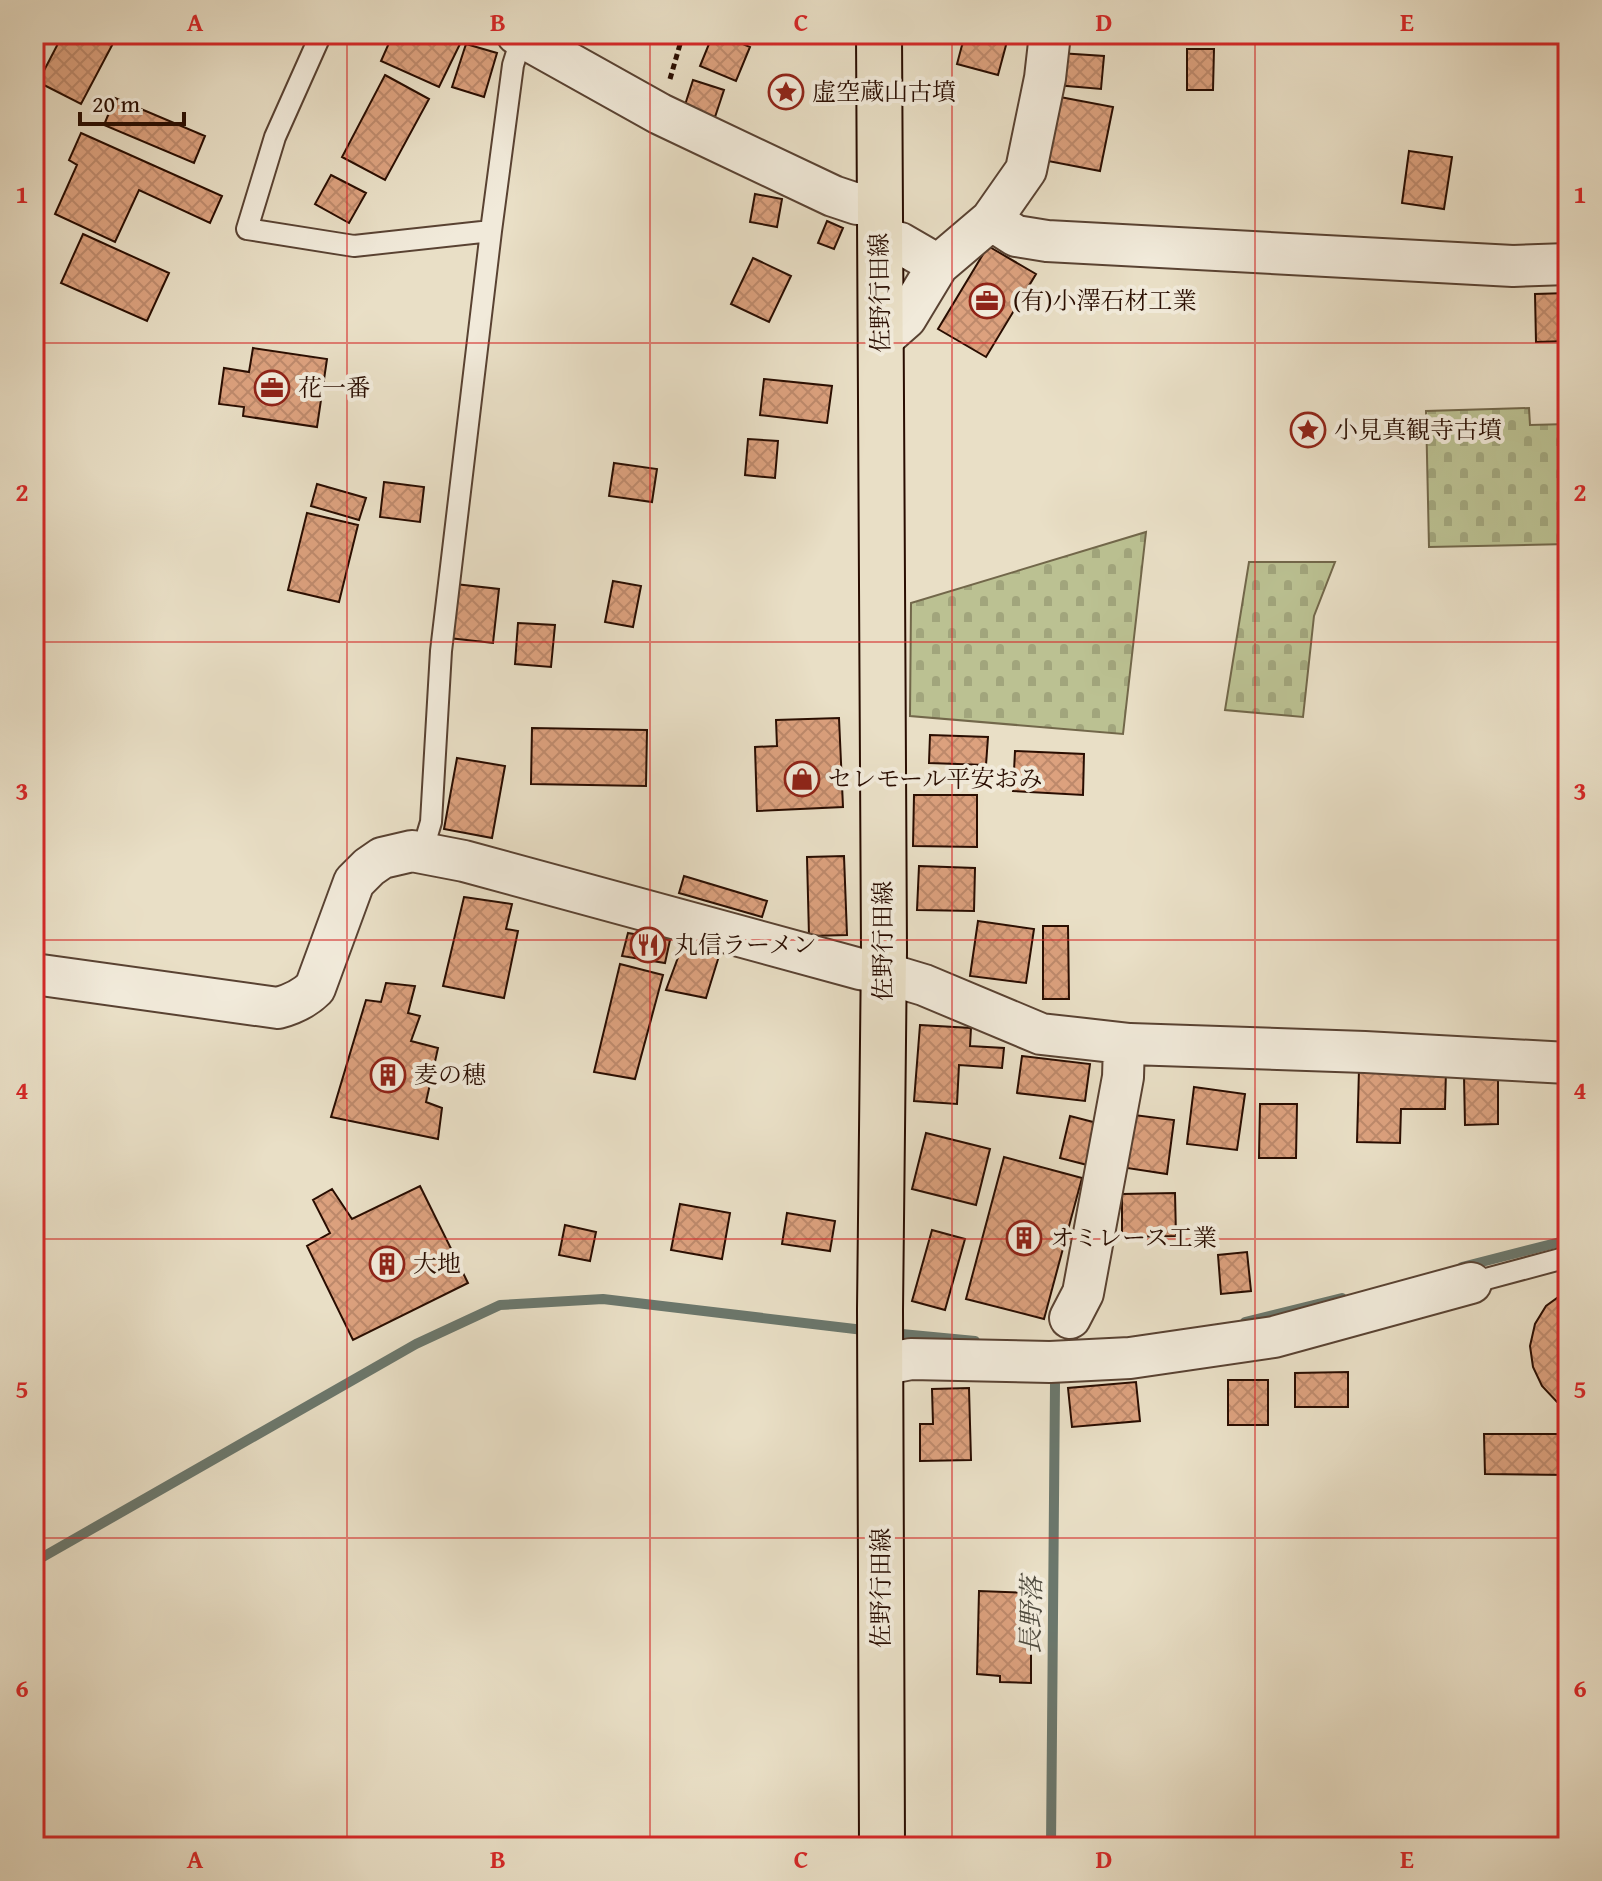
<svg xmlns="http://www.w3.org/2000/svg" width="1602" height="1881" font-family="'Gentium Book Plus','Noto Serif JP',serif">
<defs>
<pattern id="cemetery-stones" width="16" height="16" patternUnits="userSpaceOnUse" patternTransform="scale(2)"><rect width="16" height="16" fill="#bbc192"/><path d="M2 7V4a2 2 0 0 1 4 0v3zM10 15v-3a2 2 0 0 1 4 0v3z" fill="#a1a57c"/></pattern>
<pattern id="building-cross-hatch" width="8" height="8" patternUnits="userSpaceOnUse" patternTransform="scale(2)"><rect width="8" height="8" fill="#dca17e"/><path d="M0 0l8 8M0 8l8-8" fill="none" stroke="#bd896b"/></pattern>
</defs>
<rect width="100%" height="100%" fill="#e9dfc6"/>
<filter id="stains"><feTurbulence type="fractalNoise" baseFrequency=".0025" numOctaves="4"/><feColorMatrix values="0 0 0 0 .2 0 0 0 0 .09 0 0 0 0 .02 0 0 0 .5 -.17"/></filter>
<radialGradient id="worn" r=".72"><stop offset=".6" stop-color="#630" stop-opacity="0"/><stop offset="1" stop-color="#630" stop-opacity=".3"/></radialGradient>
<path fill="url(#cemetery-stones)" stroke="#72674a" stroke-width="2" d="M1529,408L1530,425L1568,424V544L1429,547L1426,411Z
M1146,532L1123,734L910,716L911,603Z
M1249,562H1335L1314,616L1303,717L1225,710Z"/>
<g fill="none" stroke-linecap="round" stroke-linejoin="round">
<path stroke="#6b776c" stroke-width="10" d="M1462,1267L1568,1240
M1245,1322L1342,1298
M891,1333L975,1341
M34,1562L416,1344L500,1305L603,1299L872,1331
M1051,1847L1055,1384"/>
</g>
<path fill="url(#building-cross-hatch)" stroke="#290d01" stroke-width="2" d="M63,34H118L81,104L38,82Z
M393,34H438L460,44L439,87L381,61Z
M713,34H719L750,47L736,81L700,66Z
M965,34H1009L998,75L957,64Z
M466,44L497,53L484,97L452,87Z
M1187,49H1214L1213,90H1187Z
M1059,53L1104,56L1101,89L1056,85Z
M385,75L429,99L385,180L342,157Z
M693,80L724,90L715,117L684,108Z
M1060,97L1113,107L1100,171L1048,161Z
M115,98L205,136L194,163L104,125Z
M81,133L222,196L210,223L139,190L115,242L55,214L77,165L69,160Z
M1409,151L1452,157L1444,209L1402,203Z
M331,175L366,193L349,223L315,204Z
M755,194L782,199L777,227L750,222Z
M827,221L843,228L834,249L818,243Z
M83,234L169,273L147,321L61,283Z
M988,246L1036,274L986,357L938,329Z
M753,258L791,276L769,322L731,304Z
M1568,293V341L1536,342L1535,294Z
M253,348L327,359L317,427L243,416L244,407L219,404L224,368L249,372Z
M764,379L832,386L827,423L760,415Z
M748,439L778,441L775,478L745,475Z
M614,463L657,469L652,502L609,496Z
M384,482L424,487L420,522L380,517Z
M317,484L366,498L359,520L311,506Z
M307,513L358,525L339,602L288,590Z
M613,581L641,586L633,627L605,622Z
M455,584L499,589L493,643L449,638Z
M518,623L555,625L551,667L515,664Z
M839,718L843,807L757,811L755,747L777,746L776,720Z
M532,728L647,730L646,786L531,784Z
M930,735L988,737L986,765L929,763Z
M1015,751L1084,754L1083,795L1013,791Z
M457,758L505,766L492,838L444,829Z
M914,795H977V847L913,846Z
M844,856L847,935L809,936L807,857Z
M919,866L975,868L974,911L917,910Z
M684,876L767,901L762,917L679,893Z
M464,897L512,904L506,929L518,931L504,998L443,986Z
M978,921L1034,929L1026,983L970,976Z
M1043,926H1068L1069,999H1043Z
M628,933L670,940L665,963L622,956Z
M683,944L719,956L706,998L666,990Z
M620,964L663,975L635,1079L594,1072Z
M386,983L415,986L408,1013L420,1016L411,1041L438,1048L426,1102L442,1108L438,1139L331,1117L366,1000L381,1002Z
M920,1025L971,1028L970,1046L1004,1048L1002,1068L959,1065L957,1104L914,1101Z
M1022,1056L1090,1064L1085,1101L1017,1093Z
M1359,1069L1446,1070L1445,1109H1401L1400,1143L1357,1142Z
M1498,1075V1124L1465,1125L1464,1076Z
M1194,1087L1245,1094L1237,1150L1187,1144Z
M1260,1104H1297L1296,1158H1259Z
M1134,1115L1174,1120L1167,1174L1127,1168Z
M1070,1116L1101,1124L1091,1166L1060,1158Z
M926,1133L990,1149L976,1205L912,1189Z
M1004,1157L1082,1178L1044,1319L966,1299Z
M420,1186L468,1283L353,1340L307,1246L330,1233L313,1200L332,1189L352,1219Z
M1175,1193L1176,1236L1122,1237V1194Z
M680,1204L730,1213L722,1259L671,1250Z
M787,1213L835,1221L830,1251L782,1244Z
M565,1225L596,1232L590,1261L559,1255Z
M932,1230L965,1239L945,1310L912,1301Z
M1247,1252L1251,1291L1221,1294L1218,1255Z
M1568,1290V1407L1557,1402L1542,1386L1533,1367L1530,1346L1535,1324L1546,1306Z
M1348,1372V1407H1295V1373Z
M1228,1380H1268V1425H1228Z
M1136,1382L1140,1421L1072,1427L1068,1388Z
M969,1388L971,1460L920,1461V1424H933L932,1389Z
M1484,1434H1568V1475L1485,1474Z
M979,1591L1031,1593V1683L1000,1682V1676L977,1674Z"/>
<g fill="none" stroke-linecap="round" stroke-linejoin="round">
<g stroke="#594232" stroke-width="24">
<path id="lane" d="M321,34L275,137L247,229L354,246L491,231
M422,852L431,822L441,651L491,231L513,65L522,36
M1471,1283L1568,1257"/>
</g>
<g stroke="#594232" stroke-width="44">
<path id="street" d="M517,34L660,114L833,196L857,204L879,203
M991,220L1016,236L1047,241L1513,266L1568,264
M880,238L900,243L938,265
M881,340L906,318L938,265L991,220L1026,170L1045,78L1050,34
M34,974L278,1008C293,1004 304,999 315,988L354,882L369,867L382,858L412,851L464,861L860,969L884,973L924,985L1041,1034L1130,1044L1365,1052L1568,1063
M1070,1318L1083,1293L1123,1077L1124,1044
M880,1365L911,1359L1050,1362L1130,1358L1274,1337L1471,1283"/>
</g>
<g stroke="#290d01" stroke-width="48">
<path id="primary" d="M879,34L884,952L880,1310L882,1847"/>
</g>
<path stroke="#290d01" stroke-width="5" stroke-dasharray="6 4" stroke-linecap="butt" d="M670,79L683,34"/>
<use href="#lane" stroke="#f1eada" stroke-width="20"/>
<use href="#street" stroke="#f1eada" stroke-width="40"/>
<use href="#primary" stroke="#e9dfc6" stroke-width="44"/>
</g>
<path fill="none" stroke="#d62828" stroke-width="2" stroke-opacity="0.55" d="M347,34V1847M650,34V1847M952,34V1847M1255,34V1847M34,343H1568M34,642H1568M34,940H1568M34,1239H1568M34,1538H1568"/>
<defs>
<g id="sight-ring" transform="scale(1.8)"><circle r="9.5" fill="#f1eada" stroke="#8f2418" stroke-width="1.5"/><path d="M0-6L1.8-2.2L6-1.7L2.9 1.2L3.7 5.4L0 3.3L-3.7 5.4L-2.9 1.2L-6-1.7L-1.8-2.2Z" fill="#8f2418"/></g>
<g id="office-ring" transform="scale(1.8)"><circle r="9.5" fill="#f1eada" stroke="#8f2418" stroke-width="1.5"/><path d="M-6-3h4V-5.5h4V-3h4V5H-6ZM-1-4.5V-3h2v-1.5ZM-6 0V1H6V0Z" fill="#8f2418"/></g>
<g id="shop-ring" transform="scale(1.8)"><circle r="9.5" fill="#f1eada" stroke="#8f2418" stroke-width="1.5"/><path d="M-5-2.5h2.3a2.7 3.5 0 0 1 5.4 0H5L5.5 6h-11ZM-1.5-2.5h3a1.5 2.3 0 0 0-3 0Z" fill="#8f2418"/></g>
<g id="restaurant-ring" transform="scale(1.8)"><circle r="9.5" fill="#f1eada" stroke="#8f2418" stroke-width="1.5"/><path d="M-5-6h1v4h1v-4h1v4h1v-4h1v5L-1.5 .5V6h-2V.5L-5-1ZM5-6V6H3V1.5H1.5Q1.5-4 5-6Z" fill="#8f2418"/></g>
<g id="building-ring" transform="scale(1.8)"><circle r="9.5" fill="#f1eada" stroke="#8f2418" stroke-width="1.5"/><path d="M-4-6H4V6H1V3H-1V6H-4ZM-2.5-4.3h1.7v1.8h-1.7ZM.8-4.3h1.7v1.8H.8ZM-2.5-1h1.7V.8h-1.7ZM.8-1h1.7V.8H.8Z" fill="#8f2418"/></g>
</defs>
<g fill-rule="evenodd">
<use href="#sight-ring" x="786" y="92"/>
<use href="#office-ring" x="987" y="301"/>
<use href="#office-ring" x="272" y="388"/>
<use href="#sight-ring" x="1308" y="430"/>
<use href="#shop-ring" x="802" y="779"/>
<use href="#restaurant-ring" x="648" y="945"/>
<use href="#building-ring" x="388" y="1075"/>
<use href="#building-ring" x="1024" y="1238"/>
<use href="#building-ring" x="387" y="1264"/>
</g>
<g text-anchor="middle" stroke-width="8" stroke-linejoin="round" paint-order="stroke">
<g font-size="24" fill="#290d01" stroke="#f1eada" text-anchor="start">
<text x="812" y="100">虚空蔵山古墳</text>
<text x="1013" y="309">(有)小澤石材工業</text>
<text x="298" y="396">花一番</text>
<text x="1334" y="438">小見真観寺古墳</text>
<text x="828" y="787">セレモール平安おみ</text>
<text x="674" y="953">丸信ラーメン</text>
<text x="414" y="1083">麦の穂</text>
<text x="1050" y="1246">オミレース工業</text>
<text x="413" y="1272">大地</text>
</g>
<g font-size="24" fill="#290d01" stroke="#f1eada">
<text transform="translate(880 293) rotate(-91)" y="8">佐野行田線</text>
<text transform="translate(883 941) rotate(-90)" y="8">佐野行田線</text>
<text transform="translate(881 1588) rotate(-90)" y="8">佐野行田線</text>
</g>
<g font-size="26" font-style="italic" fill="#504b3f" stroke="#f1eada">
<text transform="translate(1031 1615) rotate(-89)" y="9">長野落</text>
</g>
</g>
<rect width="1602" height="1881" fill="none" stroke="#e9dfc6" stroke-width="88"/>
<path d="M80 112v12h104v-12" fill="none" stroke="#290d01" stroke-width="4"/>
<text x="92" y="112" font-size="24" fill="#290d01" stroke="#f1eada" stroke-width="6" paint-order="stroke">20 m</text>
<rect x="44" y="44" width="1514" height="1793" fill="none" stroke="#d62828" stroke-width="3"/>
<g font-size="26" text-anchor="middle" font-weight="bold" fill="#d62828">
<text x="195" y="31">A</text>
<text x="498" y="31">B</text>
<text x="801" y="31">C</text>
<text x="1104" y="31">D</text>
<text x="1407" y="31">E</text>
<text x="22" y="203">1</text>
<text x="1580" y="203">1</text>
<text x="22" y="501">2</text>
<text x="1580" y="501">2</text>
<text x="22" y="800">3</text>
<text x="1580" y="800">3</text>
<text x="22" y="1099">4</text>
<text x="1580" y="1099">4</text>
<text x="22" y="1398">5</text>
<text x="1580" y="1398">5</text>
<text x="22" y="1697">6</text>
<text x="1580" y="1697">6</text>
<text x="195" y="1868">A</text>
<text x="498" y="1868">B</text>
<text x="801" y="1868">C</text>
<text x="1104" y="1868">D</text>
<text x="1407" y="1868">E</text>
</g>
<rect width="100%" height="100%" filter="url(#stains)"/>
<rect width="100%" height="100%" fill="url(#worn)"/>
</svg>
